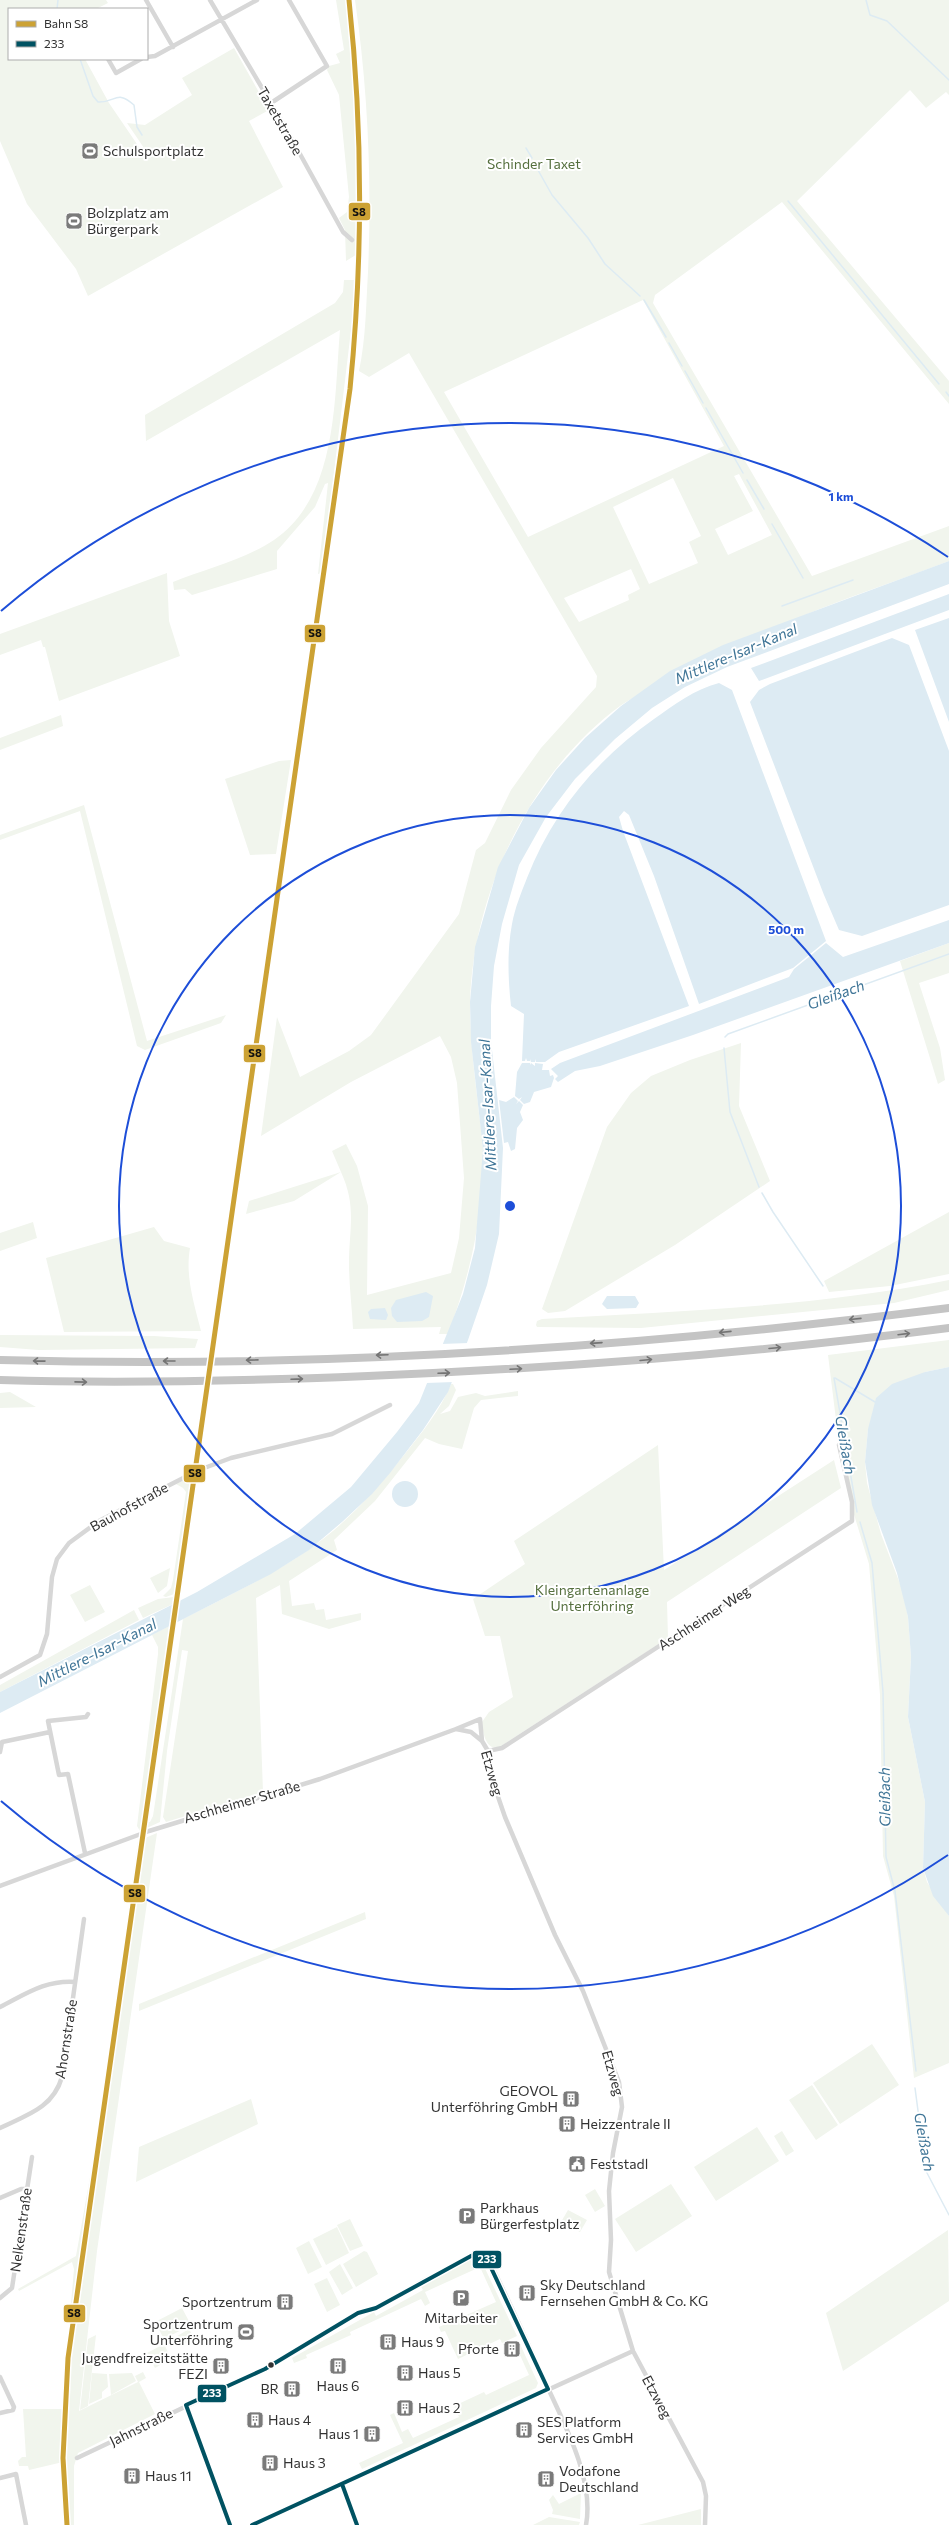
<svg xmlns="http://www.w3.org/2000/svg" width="949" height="2525" font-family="Commissioner,sans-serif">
<rect width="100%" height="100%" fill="#fff"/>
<path fill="#f1f5ed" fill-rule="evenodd" d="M0,0H106L108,3L96,9H9V59H85L109,103L139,147L144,148L127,123L145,125L192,95L182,78L234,48L269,110L249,121L283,187L88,296L76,269L27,204L0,141Z
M336,0H348C358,84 359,168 359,253L346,261L345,230L339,218L347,212L349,197L339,95L327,70L329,66L340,63L336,54L344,50Z
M355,0H949V95L946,92L926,108L910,90L797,201L949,381V404L782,202L655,295L653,303L812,576L949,526V561C905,578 860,593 817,610C777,626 738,648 699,667C676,679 640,692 620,706C530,772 472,895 470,1005C470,1038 474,1071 478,1104C479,1119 483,1135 483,1151C483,1218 471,1272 448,1334H439L441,1327L353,1329C352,1307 349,1285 349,1264C349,1228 357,1207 341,1172L294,1201L246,1214L249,1201L341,1172L332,1151L346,1144L357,1166L368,1206L367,1295L451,1273L459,1238L464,1178L457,1083L451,1057L440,1036L351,1082L261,1136L277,1017L300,1077L349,1051L371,1035L459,914L476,850L485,843L511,790L541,748L596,687L597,676L409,353L369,377L359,371C366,338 366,305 368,272C372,181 368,90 355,0ZM643,300L724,446L528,537L444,392ZM739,474L772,535L728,555L715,529L753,511L734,476ZM673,478L701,536L689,542L698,563L649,584L613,507ZM631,569L640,589L628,595L629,600L579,622L564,598Z
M344,280H357L322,573L318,574L328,483L325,484L315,507L277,551V569L192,595L185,589L174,590L173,582C206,569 244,560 274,540C338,496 334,400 340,330L146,441L145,415L335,303L343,292Z
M167,573L169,621L180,656L59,701L45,647H43L41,640L0,655V634Z
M61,715L63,726L0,750V738Z
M291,760L276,854L250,855L225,779L279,761Z
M84,805L147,1041L226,1015L221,1023L145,1050L137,1046L80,811L0,840V835Z
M949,943V973L919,983L940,1048L945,1080L938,1084L900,961Z
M741,1043L739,1106L770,1181L675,1245L565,1311L548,1313L542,1309L607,1127L631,1093L651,1076L690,1060Z
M949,1212V1274L890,1286L829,1292L824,1281Z
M33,1222L37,1238L0,1251V1233Z
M154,1227L164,1241L190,1248C185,1276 194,1303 201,1331L64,1332L46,1258Z
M949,1280V1290L894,1303L641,1328L537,1327L536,1325L537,1321L542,1319C677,1311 816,1307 949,1280Z
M0,1335L154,1336L198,1339L195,1348L39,1350L0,1347Z
M949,1340V1367L925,1372L868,1429L865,1462L867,1483L881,1534L902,1589L908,1617L911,1657L908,1717L925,1802L923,1868L927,1882L949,1916V2063L914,2078L894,1896L883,1856L880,1695L869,1564L849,1498L837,1428L828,1355Z
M451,1384H453L456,1390L449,1406L440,1414L450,1411L458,1397L476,1393L485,1396L518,1391V1396L481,1400L474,1408L462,1449L439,1444L425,1438L375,1501L334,1540L337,1550L289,1581L292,1606L314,1603L316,1610L324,1609L326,1620L361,1613V1620L329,1629L282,1614L280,1585L256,1598L263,1792L166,1822L163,1817L188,1651L182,1650L167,1751L160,1822L140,1831L137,1826L158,1654V1647L152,1635L169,1626L143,1818L144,1822H150L153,1816L183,1619C225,1597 269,1577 308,1550C345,1525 376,1490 404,1455C421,1434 441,1409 451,1384Z
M10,1392L36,1407L0,1408V1393Z
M658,1445L664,1570L834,1460L841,1488L667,1602L668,1638L498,1748C485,1749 483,1732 482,1722L489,1712L513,1697L500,1636H485L473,1599L525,1564L514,1541Z
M193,1476L174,1594L166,1597L163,1596L171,1588L173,1580L186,1492L183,1488L176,1484Z
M170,1568L167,1586L158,1593L150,1578Z
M90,1585L105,1612L85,1622L70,1595Z
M174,1597L173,1604L143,1618L138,1608L158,1599Z
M134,1610L139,1620L0,1692V1685Z
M157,1833L97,2251L79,2411L138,2382L135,2376L143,2372L146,2378L139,2382L155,2414L78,2453L74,2466V2525H68L63,2462L29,2470L28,2466H19L18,2461L22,2457H26L23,2409H62L74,2269L72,2262L19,2291L18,2289L76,2256L97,2138L138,1841Z
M365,1912L366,1919L139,2011V2004Z
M872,2044L899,2085L840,2124L813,2083Z
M812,2085L838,2125L816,2140L789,2100Z
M251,2099L258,2124L136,2182L139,2147Z
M757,2127L779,2161L716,2201L694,2167Z
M782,2131L794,2151L786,2156L774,2136Z
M671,2184L692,2216L636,2252L615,2219Z
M595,2189L605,2206L595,2212L585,2195Z
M568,2210L587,2220L580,2232L561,2222Z
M350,2219L363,2246L350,2251L337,2225Z
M337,2227L349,2253L326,2265L313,2239Z
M948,2230L949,2301L843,2371L826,2313Z
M309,2241L322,2267L308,2274L296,2248Z
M364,2251L367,2252L378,2274L356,2287L343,2264Z
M481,2260L517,2336L502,2343L500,2339L458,2359L445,2331L441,2332L439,2327L496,2302L480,2267L425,2292L430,2303L425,2306L421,2299L350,2332L351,2335L306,2355L307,2358L294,2363L292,2358L374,2312L376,2316L423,2290L420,2285L464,2261Z
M340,2264L353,2288L342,2295L329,2272Z
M327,2278L340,2305L327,2312L314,2284Z
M182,2308L191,2325L164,2339L155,2322Z
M189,2329L194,2338L179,2347L174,2338Z
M96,2335L88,2406L80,2410L88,2339Z
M519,2342L538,2383L536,2388L362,2469L359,2463L403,2443L390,2415L394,2413L402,2432L408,2429L413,2438L459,2417L454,2406L484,2392L486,2395L529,2375L515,2344Z
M164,2344L170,2356L161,2361L162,2364L155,2368L147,2353Z
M92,2373L107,2374L108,2387L102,2392V2398L89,2404Z
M132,2373L136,2381L111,2395L109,2374Z
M581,2493L580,2519L552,2514L553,2510L549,2500L553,2495L559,2504Z
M701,2509V2525H638Z
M549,2517L580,2522L579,2525H533Z"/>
<path fill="#ddebf3" d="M949,561V584L727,667L685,687L652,708L615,739L575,779L546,817L519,865L502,924L494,966L491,1006V1041L503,1148L499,1234L487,1285L468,1340L448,1392L423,1430L390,1473L372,1494L342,1522L309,1550L271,1574L0,1713V1692L197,1592L295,1534L351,1487L397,1432L419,1403L463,1294L475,1248L483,1149L471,1042L470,1002L475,947L498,867L529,808L556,770L585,738L621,706L670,671L723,645Z
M949,594V610L759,681L751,668Z
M949,618V722L915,630Z
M892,638L909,645L949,751V905L862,936L839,930L824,895L750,702L759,690L770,684Z
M719,683L732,690L826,941L793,968L699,1004L654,876L629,815L624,811L619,817L623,831L689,1006L559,1052L545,1062H536L535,1059V1062H531L530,1059V1061H527L526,1058L525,1061H522L524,1014L511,1006C508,979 507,950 512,924C515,908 521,893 527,878C553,812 596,760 654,719C674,705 695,689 719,683Z
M949,920V943L693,1035L600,1066L575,1071L558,1082L555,1079L558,1076L551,1069L560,1063L789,977L794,969L826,943L843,957Z
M522,1063H530V1065L531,1063L535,1066V1063L543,1064L542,1070H549L550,1076L553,1075L554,1078L551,1087L534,1092L530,1102L524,1104L520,1100L522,1097L519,1099L515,1096L517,1072Z
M514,1097L518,1101L516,1104L519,1101L523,1105L520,1112L523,1120L517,1128L515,1149L511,1151L508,1142L504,1143L499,1100L506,1102Z
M426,1292L433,1296L429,1317L422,1321L397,1322L392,1316L391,1308L396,1300Z
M607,1296H635L639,1303L636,1308L607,1309L602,1304Z
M385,1308L388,1315L386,1320L370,1319L368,1312L371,1309Z
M949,1367V1916L933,1896L923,1868L925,1802L908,1717L911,1657L908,1617L897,1573L872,1505L865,1462L868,1429L876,1398L892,1384L925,1372Z
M392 1494a13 13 0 1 1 26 0a13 13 0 1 1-26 0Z"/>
<path fill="#fff" d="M469,1343L454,1382L426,1383L441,1344Z"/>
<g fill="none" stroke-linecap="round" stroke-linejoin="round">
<path stroke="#ddebf3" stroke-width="1.5" d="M866,0L870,15L887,21L949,80
M57,9L58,0
M80,59L93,96L98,102C116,103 116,89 134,105L137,127L142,135
M526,148L532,158
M534,163L552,195L588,238L605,264L640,296
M788,201L939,384
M644,300L666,337
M669,343L682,366
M685,371L703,403
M946,392L949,396
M706,408L743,473
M747,480L764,509
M772,524L803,578
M782,606L853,580
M725,1037L728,1034L949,954
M724,1048L730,1112L759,1187
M762,1193L773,1212L823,1286
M834,1378L857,1512
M835,1378L875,1402
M860,1522L872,1563L883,1692L886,1857L895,1891L916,2071
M915,2088L926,2171L949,2215"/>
<path stroke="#d7d7d7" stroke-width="4.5" d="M146,0L173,47
M210,0L284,125L343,232L352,240
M147,57L155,56L257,0
M108,59L116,73L141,59
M271,103L327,66L289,0
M0,1677L40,1655L47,1634L52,1577L57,1559L69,1543L99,1521L199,1470L231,1458L332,1434L390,1405
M456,1729L480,1719L482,1741L488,1751L495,1788L505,1817L555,1935L583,1991L619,2082L622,2107L613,2153L609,2191L611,2240L609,2272L633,2351L703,2482L706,2496L705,2525
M488,1751L502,1748L852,1521V1502L839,1445
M0,1752L2,1742L50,1732
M85,1853L68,1774L59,1775L48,1721L86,1717L88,1714
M0,1886L149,1831L320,1779L456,1729L471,1732L482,1741
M0,2007C26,1994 45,1980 75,1982
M0,2128C27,2115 53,2108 62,2077L84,1919
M0,2198L21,2189H27
M0,2298L12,2288L32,2157
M0,2377L14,2407L13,2410L0,2413
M186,2405L230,2525
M77,2458L265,2369L358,2313L376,2308L423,2281L478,2254L489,2261C508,2298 525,2337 542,2375C561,2418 595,2477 586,2525
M0,2478L16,2474L26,2525
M342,2484L357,2525
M252,2525L633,2351"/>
<path stroke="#c4c4c4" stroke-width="8" d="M0,1360C317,1369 635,1348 949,1308
M0,1380C123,1384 245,1381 368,1376C562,1368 756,1353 949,1328"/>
<g stroke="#fff" stroke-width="7">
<path id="bus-1" d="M342,2484L357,2525
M230,2525L186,2405L265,2369L358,2313L376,2308L471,2256L478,2254L486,2257L548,2389L252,2525"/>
</g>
<use href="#bus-1" stroke="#005262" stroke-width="4"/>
<g stroke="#fff" stroke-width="8">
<path id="rail-1" d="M67,2525L63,2458L68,2358L350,389C363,259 363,130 349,0"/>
</g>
<use href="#rail-1" stroke="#cca234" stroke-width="5"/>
</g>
<defs><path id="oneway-shaft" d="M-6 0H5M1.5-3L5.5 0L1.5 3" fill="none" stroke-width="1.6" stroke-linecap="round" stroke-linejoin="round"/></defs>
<g stroke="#747474">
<use href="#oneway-shaft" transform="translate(855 1319) rotate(174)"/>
<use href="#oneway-shaft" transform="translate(725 1332) rotate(174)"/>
<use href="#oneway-shaft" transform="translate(904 1334) rotate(-7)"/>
<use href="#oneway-shaft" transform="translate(596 1343) rotate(176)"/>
<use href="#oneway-shaft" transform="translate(775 1348) rotate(-5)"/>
<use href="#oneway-shaft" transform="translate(382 1355) rotate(178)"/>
<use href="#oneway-shaft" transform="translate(252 1360) rotate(179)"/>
<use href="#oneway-shaft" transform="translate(646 1360) rotate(-5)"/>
<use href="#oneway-shaft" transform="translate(39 1361) rotate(-179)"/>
<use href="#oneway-shaft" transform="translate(169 1361) rotate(180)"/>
<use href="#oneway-shaft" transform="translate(516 1369) rotate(-3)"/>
<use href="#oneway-shaft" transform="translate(444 1373) rotate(-2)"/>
<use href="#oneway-shaft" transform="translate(297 1379) rotate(-2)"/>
<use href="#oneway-shaft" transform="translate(81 1382) rotate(1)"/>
</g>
<g fill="none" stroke="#1d4ed8" stroke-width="2">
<circle cx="510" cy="1206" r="391"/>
<path d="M948 1855A783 783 0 0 1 1 1801M1 611A783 783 0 0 1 948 557"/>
</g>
<defs>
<g id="stadium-square" transform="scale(0.9)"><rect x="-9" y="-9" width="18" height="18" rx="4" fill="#7a7a7a" stroke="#fff"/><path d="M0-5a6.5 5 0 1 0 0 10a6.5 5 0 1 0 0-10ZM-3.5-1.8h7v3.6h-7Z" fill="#fff"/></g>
<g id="building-square" transform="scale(0.9)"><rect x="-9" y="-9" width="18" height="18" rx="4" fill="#7a7a7a" stroke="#fff"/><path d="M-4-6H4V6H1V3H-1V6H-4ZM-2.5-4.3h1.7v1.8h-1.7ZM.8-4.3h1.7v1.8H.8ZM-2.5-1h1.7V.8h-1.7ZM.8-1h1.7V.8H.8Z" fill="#fff"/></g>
<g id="civic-square" transform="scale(0.9)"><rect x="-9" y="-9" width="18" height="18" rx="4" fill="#7a7a7a" stroke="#fff"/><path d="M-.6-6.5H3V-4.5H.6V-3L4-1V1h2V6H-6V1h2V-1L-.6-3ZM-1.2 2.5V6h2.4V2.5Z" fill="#fff"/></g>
<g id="parking-square" transform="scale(0.9)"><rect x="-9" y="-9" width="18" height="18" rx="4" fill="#7a7a7a" stroke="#fff"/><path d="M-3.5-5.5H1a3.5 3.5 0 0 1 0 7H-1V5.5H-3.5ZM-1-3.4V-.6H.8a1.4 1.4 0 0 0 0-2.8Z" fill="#fff"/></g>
</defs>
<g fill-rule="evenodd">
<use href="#stadium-square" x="90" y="151"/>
<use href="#stadium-square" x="74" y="221"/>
<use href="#building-square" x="571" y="2099"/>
<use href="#building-square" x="567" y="2124"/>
<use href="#civic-square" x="577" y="2164"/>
<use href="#parking-square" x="467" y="2216"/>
<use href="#building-square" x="527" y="2293"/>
<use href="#parking-square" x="461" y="2298"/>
<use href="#building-square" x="285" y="2302"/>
<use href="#stadium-square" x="246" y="2332"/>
<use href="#building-square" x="388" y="2342"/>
<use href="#building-square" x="512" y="2349"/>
<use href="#building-square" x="221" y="2366"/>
<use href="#building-square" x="338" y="2366"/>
<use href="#building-square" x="405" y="2373"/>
<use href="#building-square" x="292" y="2389"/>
<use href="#building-square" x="405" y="2408"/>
<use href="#building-square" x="255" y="2420"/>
<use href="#building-square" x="524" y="2430"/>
<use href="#building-square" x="372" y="2434"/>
<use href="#building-square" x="270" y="2463"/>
<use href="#building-square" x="132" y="2476"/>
<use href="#building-square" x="546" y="2479"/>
</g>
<circle fill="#333" stroke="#fff" stroke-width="1.5" cx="271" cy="2365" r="3.5"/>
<g text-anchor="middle" stroke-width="4" stroke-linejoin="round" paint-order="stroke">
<g font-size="14" fill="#333" stroke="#fff">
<text transform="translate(280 121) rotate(60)" y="5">Taxetstraße</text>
<text transform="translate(129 1507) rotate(-29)" y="5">Bauhofstraße</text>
<text transform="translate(704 1618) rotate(-33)" y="5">Aschheimer Weg</text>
<text transform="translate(492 1773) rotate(74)" y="5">Etzweg</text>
<text transform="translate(242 1802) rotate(-16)" y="5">Aschheimer Straße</text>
<text transform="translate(66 2039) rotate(-81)" y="5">Ahornstraße</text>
<text transform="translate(613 2073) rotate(74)" y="5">Etzweg</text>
<text transform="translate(21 2230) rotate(-82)" y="5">Nelkenstraße</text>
<text transform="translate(657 2397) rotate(62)" y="5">Etzweg</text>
<text transform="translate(141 2427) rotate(-26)" y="5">Jahnstraße</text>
</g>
<g font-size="14" fill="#333" stroke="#fff" text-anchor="start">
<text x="103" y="156">Schulsportplatz</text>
<text x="87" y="218">Bolzplatz am<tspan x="87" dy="16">Bürgerpark</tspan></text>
<text x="558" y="2096" text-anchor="end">GEOVOL<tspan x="558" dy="16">Unterföhring GmbH</tspan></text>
<text x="580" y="2129">Heizzentrale II</text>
<text x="590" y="2169">Feststadl</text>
<text x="480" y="2213">Parkhaus<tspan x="480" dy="16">Bürgerfestplatz</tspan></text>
<text x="540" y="2290">Sky Deutschland<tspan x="540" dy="16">Fernsehen GmbH &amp; Co. KG</tspan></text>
<text x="272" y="2307" text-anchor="end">Sportzentrum</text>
<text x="461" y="2323" text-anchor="middle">Mitarbeiter</text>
<text x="233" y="2329" text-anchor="end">Sportzentrum<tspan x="233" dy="16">Unterföhring</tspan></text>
<text x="401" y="2347">Haus 9</text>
<text x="499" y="2354" text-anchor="end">Pforte</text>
<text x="208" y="2363" text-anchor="end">Jugendfreizeitstätte<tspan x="208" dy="16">FEZI</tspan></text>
<text x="418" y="2378">Haus 5</text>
<text x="338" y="2391" text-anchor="middle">Haus 6</text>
<text x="279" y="2394" text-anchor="end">BR</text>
<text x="418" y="2413">Haus 2</text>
<text x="268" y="2425">Haus 4</text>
<text x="537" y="2427">SES Platform<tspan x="537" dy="16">Services GmbH</tspan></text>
<text x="359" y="2439" text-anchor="end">Haus 1</text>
<text x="283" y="2468">Haus 3</text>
<text x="559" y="2476">Vodafone<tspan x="559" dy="16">Deutschland</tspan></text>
<text x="145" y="2481">Haus 11</text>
</g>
<g font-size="14" fill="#56703f" stroke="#fff">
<text x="534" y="169">Schinder Taxet</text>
<text x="592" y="1595">Kleingartenanlage<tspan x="592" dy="16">Unterföhring</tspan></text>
</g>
<g font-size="15" font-style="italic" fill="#3f7597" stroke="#fff">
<text transform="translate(736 654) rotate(-23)" y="5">Mittlere-Isar-Kanal</text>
<text transform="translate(836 995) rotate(-20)" y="5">Gleißach</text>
<text transform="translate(488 1105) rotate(-93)" y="5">Mittlere-Isar-Kanal</text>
<text transform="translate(845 1445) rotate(80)" y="5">Gleißach</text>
<text transform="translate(97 1653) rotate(-27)" y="5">Mittlere-Isar-Kanal</text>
<text transform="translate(885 1797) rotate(-91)" y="5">Gleißach</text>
<text transform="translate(924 2142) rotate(80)" y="5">Gleißach</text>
</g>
</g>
<circle cx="510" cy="1206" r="6" fill="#1d4ed8" stroke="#fff" stroke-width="2"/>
<g font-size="12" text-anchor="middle" font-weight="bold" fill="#1d4ed8" stroke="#fff" stroke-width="4" stroke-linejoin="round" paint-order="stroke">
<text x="841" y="501">1 km</text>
<text x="786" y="934">500 m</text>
</g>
<g stroke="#fff" stroke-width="1.5">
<rect x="348" y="202" width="23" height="19" rx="4" fill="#cca234"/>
<rect x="304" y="624" width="22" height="19" rx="4" fill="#cca234"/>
<rect x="243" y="1044" width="23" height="19" rx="4" fill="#cca234"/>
<rect x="183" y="1464" width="23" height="19" rx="4" fill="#cca234"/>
<rect x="123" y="1884" width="23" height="19" rx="4" fill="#cca234"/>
<rect x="472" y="2250" width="30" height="19" rx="4" fill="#005262"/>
<rect x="63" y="2304" width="23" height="19" rx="4" fill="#cca234"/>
<rect x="197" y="2384" width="30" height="19" rx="4" fill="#005262"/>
</g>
<g font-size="11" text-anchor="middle" font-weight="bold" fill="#fff">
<text x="487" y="2263">233</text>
<text x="212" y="2397">233</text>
</g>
<g font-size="11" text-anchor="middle" font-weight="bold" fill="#111">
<text x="359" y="216">S8</text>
<text x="315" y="637">S8</text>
<text x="255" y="1057">S8</text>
<text x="195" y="1477">S8</text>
<text x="135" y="1897">S8</text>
<text x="74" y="2317">S8</text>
</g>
<rect x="8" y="8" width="140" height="52" fill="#ffffff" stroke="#adadad"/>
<rect x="16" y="21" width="20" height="6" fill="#cca234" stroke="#adadad"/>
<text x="44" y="28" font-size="12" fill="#333333">Bahn S8</text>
<rect x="16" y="41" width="20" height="6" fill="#005262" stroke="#adadad"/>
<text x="44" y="48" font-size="12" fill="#333333">233</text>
</svg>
